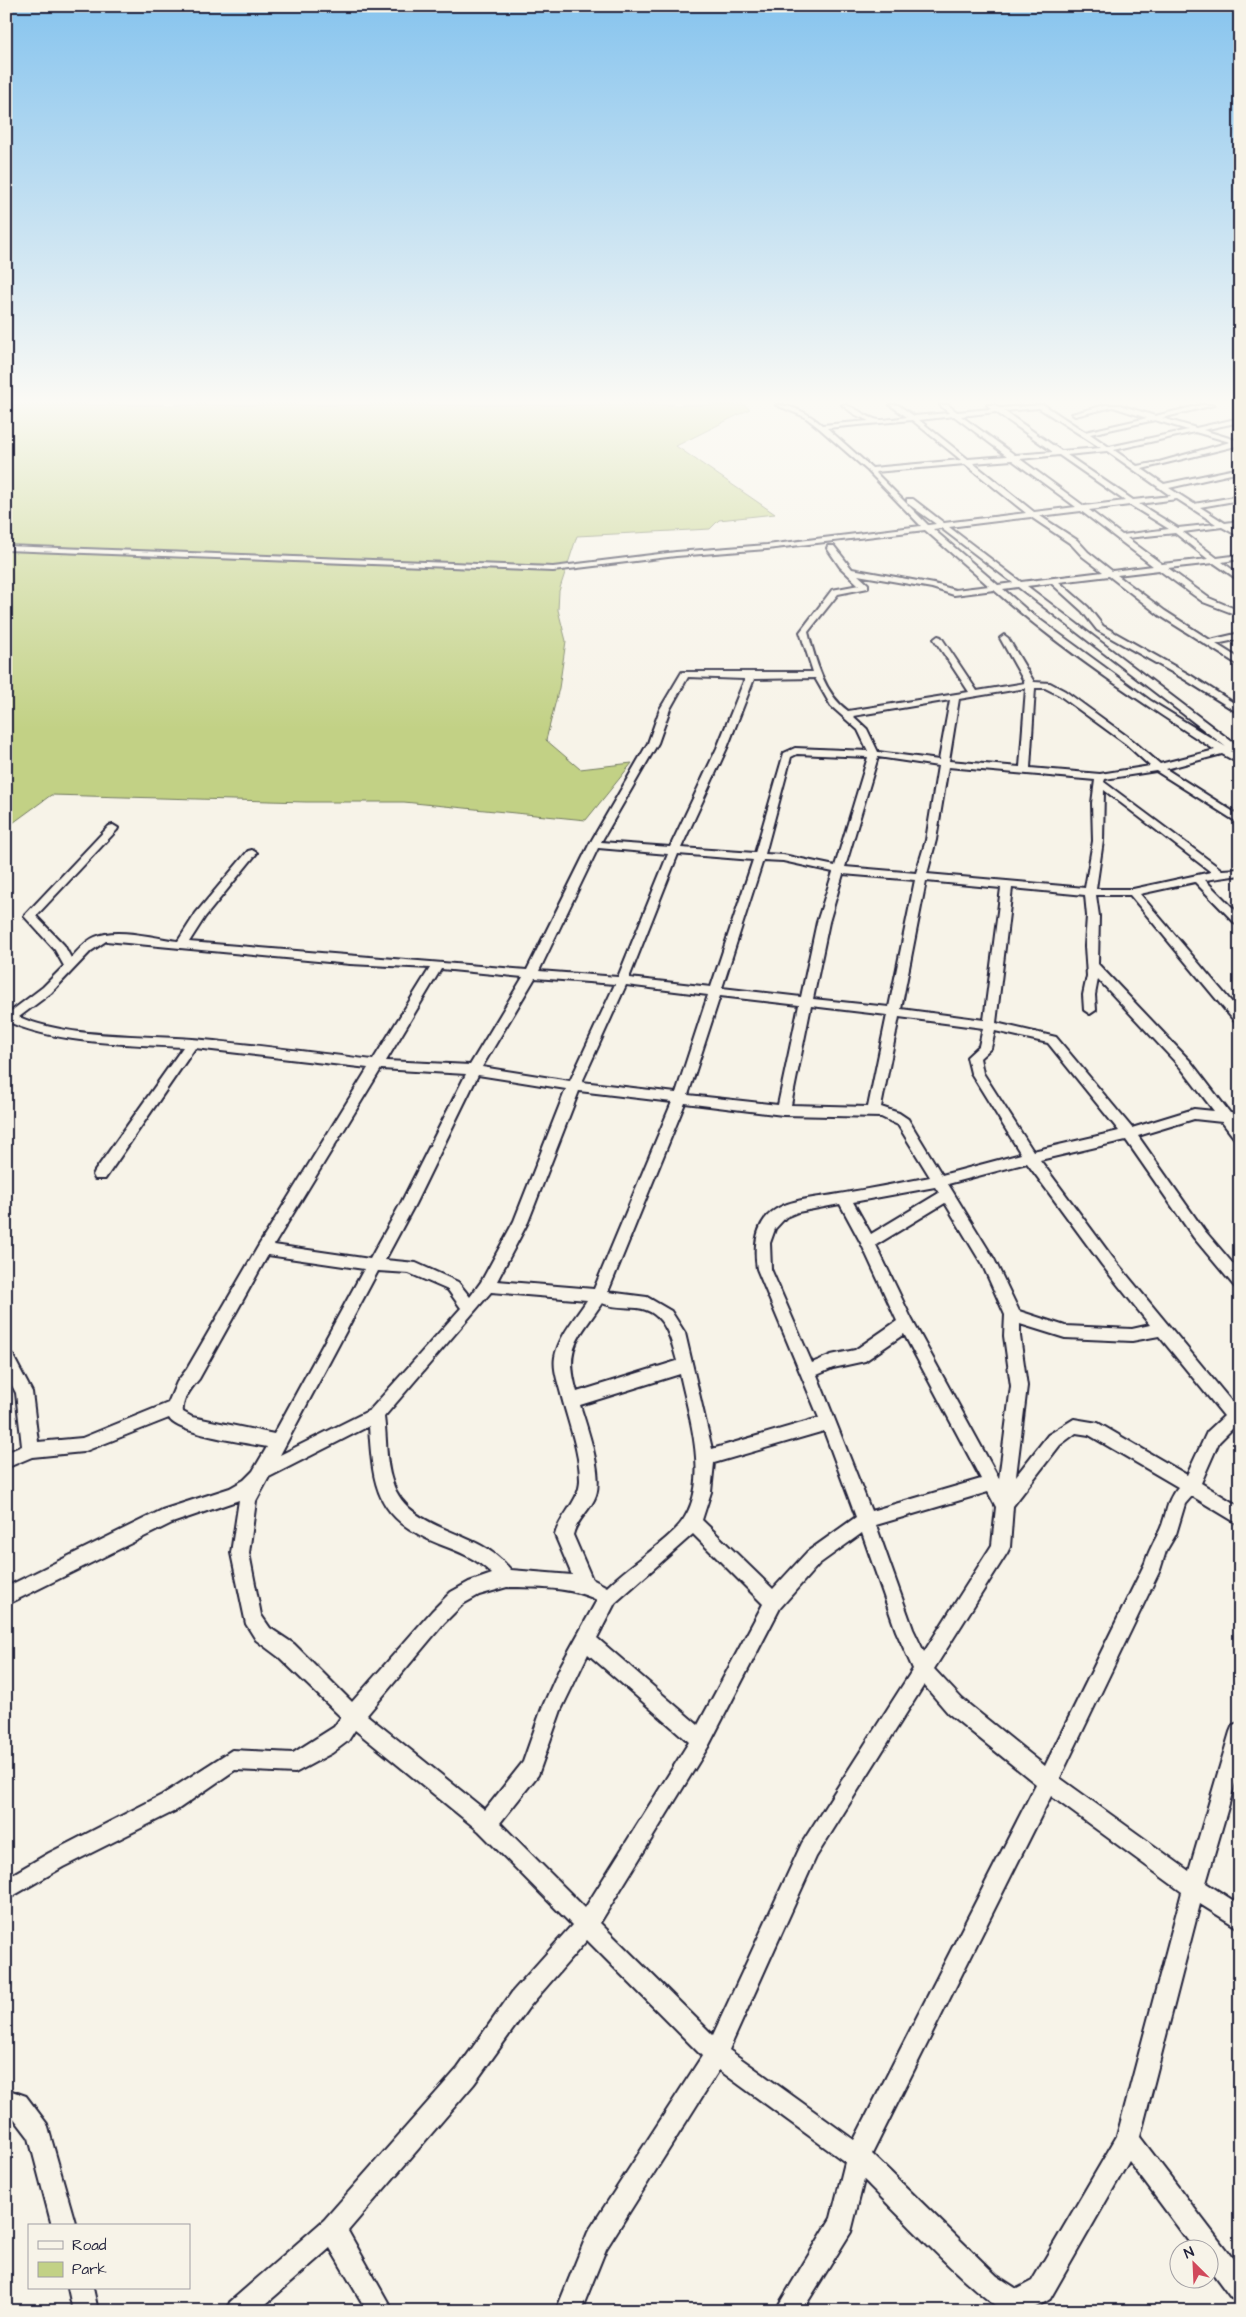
<svg xmlns="http://www.w3.org/2000/svg" width="1246" height="2317" font-family="'Architects Daughter',sans-serif">
<rect width="100%" height="100%" fill="#f7f3e8"/>
<filter id="ink" filterUnits="userSpaceOnUse"><feTurbulence type="fractalNoise" baseFrequency=".02" numOctaves="2"/><feDisplacementMap in="SourceGraphic" scale="10" xChannelSelector="R" yChannelSelector="G"/><feConvolveMatrix kernelMatrix="1 2 1 2 8 2 1 2 1" color-interpolation-filters="sRGB"/></filter>
<g filter="url(#ink)">
<path fill="#c2d185" stroke="#727a60" d="M6,405H744L750,409L676,446L775,514L719,520L710,529L577,536L559,591L558,610L566,641L559,688L546,740L580,769L632,763L586,820L404,802H306L51,795L6,828Z"/>
<g fill="none" stroke-linecap="round" stroke-linejoin="round">
<g stroke="#22223b" stroke-width="4">
<path id="street" d="M776,405C794,405 809,414 822,425L869,421L854,414L842,405C855,405 865,418 879,420C887,420 898,418 907,417L890,405H898L914,416L949,413L940,405H948L957,412L991,409L987,405H995L999,408L1044,405L1085,432L1147,418L1113,407L1075,416L1072,414L1105,405H1120L1155,416L1201,405H1214L1162,418L1196,428L1240,418V422L1203,430L1239,441L1240,445L1142,469L1164,484L1240,468V472L1169,488L1194,504L1240,496V500L1200,507L1225,523L1240,521V525L1231,526L1240,532V537L1222,527L1183,532L1217,558L1240,555V559L1222,562L1240,575V581L1214,563L1168,568L1209,598L1240,611V616L1203,602L1159,570L1117,575L1165,611L1210,640L1240,633V639L1216,644L1240,659V666L1159,615L1109,576L1059,582L1088,607L1103,626L1190,675L1240,707V714L1184,679L1097,630L1082,611L1051,583L1027,586L1235,744L1240,743V749L1231,751L1240,757V764L1222,754L1166,769L1240,816V824L1156,771L1105,779L1104,782L1222,870L1240,869V875L1205,880L1240,915V925L1236,924L1195,882L1140,894L1240,1012V1024L1236,1023L1130,895H1096L1099,916L1098,964L1191,1062L1230,1113L1240,1114V1124H1238L1240,1126V1141L1235,1139L1222,1122L1194,1119L1138,1136L1204,1230L1240,1272V1289L1235,1287L1194,1238L1126,1140L1040,1160L1112,1257L1240,1412V1431L1233,1428L1219,1442L1201,1483L1240,1507V1525L1192,1496L1185,1504L1176,1534L1166,1551L1160,1570L1060,1778L1189,1871L1230,1732L1233,1725L1240,1722V1766L1206,1883L1240,1905V1929L1200,1904L1140,2137L1240,2268V2301L1231,2298L1208,2267V2250H1195L1129,2161L1050,2299C1036,2308 1024,2314 1007,2311C983,2306 888,2203 864,2180L851,2232L802,2311H775L831,2218L845,2162L719,2070L606,2249L581,2311H556L588,2232L702,2056L587,1940L529,2007L474,2084L348,2231L393,2311H367L330,2248L258,2311H227L230,2302L324,2220L458,2068L513,1991L572,1925L479,1831L355,1730L348,1741L332,1753L295,1773L235,1770L177,1810L63,1867L6,1900V1878L49,1853L162,1795L232,1750L293,1753L334,1727L341,1717L280,1658L256,1640L246,1624L231,1553L239,1500L172,1523L6,1605V1587L162,1510L230,1488L244,1480L253,1471L267,1447C248,1443 177,1434 169,1418L83,1452L32,1457L6,1468V1453L22,1446L16,1393L6,1374V1353L12,1354L32,1392L38,1442L82,1438L168,1403L177,1382L187,1369L259,1245L368,1068L195,1048L105,1179H95L93,1175L95,1171L183,1047C129,1044 60,1044 11,1023L6,1025V1015L43,987L64,966L55,950L24,916L109,826L113,825L118,828L117,830L36,916L64,945L71,958C78,951 85,941 95,937C116,927 155,938 178,941L196,913L248,851L252,850L257,853L205,917L189,942L527,970L589,845L648,743L660,709L682,672H813L800,632L832,590L859,585L840,567L827,548L828,546H834L852,569L934,584L955,590L989,586L925,530L767,549L676,556L553,571L6,550V546L553,567L676,552L767,545L921,526L868,471L819,428L805,417ZM1039,408L1101,448L1061,451L1004,411ZM996,412L1053,452L1015,455L961,416ZM954,416L1007,456L968,459L919,420ZM912,420L961,460L872,468L827,428ZM1155,420L1188,430L1109,447L1090,434ZM1195,432L1230,442L1159,462L1137,466L1114,450ZM1107,451L1171,496L1133,500L1067,455ZM1059,455L1125,501L1084,506L1020,459ZM1012,460L1076,507L1034,512L973,463ZM965,464L1026,513L944,523L913,499H907V503L936,524L928,525L875,472ZM1177,499L1216,524L1178,528L1139,504ZM1130,505L1169,529L1122,535L1089,510ZM1081,511L1153,566L1112,571L1088,552L1077,540L1040,516ZM1031,517L1071,544L1082,556L1103,572L1021,582L949,527ZM941,528L1013,583L998,585L933,529ZM1175,533L1208,559L1162,564L1127,538ZM858,575L932,588L954,595L994,590C1062,650 1139,701 1215,750L1160,764L1132,740L1065,691L1050,683L1034,682L1008,638L1004,635L1000,638L1025,683L977,691L941,637L938,636L934,639L969,692L848,711C824,694 815,659 808,632L838,594L868,588V584ZM1018,587L1226,747L1151,701L1028,611L1003,589ZM688,677L744,679V681L717,748L670,847L601,842L658,743L670,709ZM815,678L831,706L858,730L868,751L795,748L784,753L755,853L681,848L727,748L754,679ZM1026,688L1020,767L949,761L959,699ZM1035,688H1045L1059,695L1126,744L1150,766L1100,774L1030,768ZM950,700L939,760L878,752L867,729L853,716ZM797,754L868,757L835,866L783,855L765,854L791,757ZM878,757L938,766L926,840L916,873L845,867ZM948,767L1095,780L1092,803L1093,841L1085,888L927,874L936,840ZM1104,790L1211,872L1133,889H1096L1103,841ZM598,848L668,854L618,977L539,971ZM678,854L753,860L711,987L629,978ZM763,860L783,861L833,872L817,922L801,997L722,988ZM843,874L915,880L889,1007L813,999L829,922ZM926,881L1001,888L984,1020L901,1009ZM1012,888L1085,895L1087,916L1085,946L1087,976L1083,995L1084,1010L1090,1014L1096,1010L1095,995L1098,979L1181,1068L1214,1111L1194,1109L1132,1128L1056,1037L996,1023ZM106,941L350,964L430,968L373,1060C313,1053 252,1044 192,1039C138,1035 68,1038 19,1017L51,993L91,951ZM441,969L523,977L470,1065L386,1061ZM535,978L615,984L570,1081L482,1067ZM626,985L708,995L676,1093L582,1082ZM720,996L799,1005L778,1105L688,1095ZM811,1006L887,1015L868,1107L791,1105ZM899,1017L983,1028L979,1046L967,1057L971,1073L1021,1154L942,1175L908,1119L899,1113L881,1107ZM995,1031L1048,1043L1119,1131L1033,1151L983,1073L980,1058L991,1048ZM381,1069L466,1074L401,1203L370,1259L274,1245ZM478,1075L566,1089L514,1221L481,1282L470,1297L458,1282L416,1263L385,1260L415,1204ZM579,1091L672,1102L594,1289L497,1281L528,1222ZM685,1103L783,1115L881,1117L898,1125L930,1177C899,1183 869,1189 839,1194C818,1198 789,1199 772,1212C755,1225 754,1249 757,1269L819,1418L712,1449L685,1333L671,1311L647,1297L608,1292ZM1027,1163L1102,1265L1150,1325L1132,1329L1065,1326L1019,1311L994,1259L948,1184ZM935,1187L939,1193L871,1234L853,1202ZM945,1203L983,1266L1005,1315L1004,1336L1011,1386L999,1479L912,1320L876,1245ZM840,1204L861,1243L897,1321L855,1350L831,1355L812,1363L771,1269L770,1243L775,1229L786,1217L798,1212ZM268,1255L364,1269L274,1434L192,1417L183,1412C181,1400 192,1387 199,1379ZM378,1271L409,1273L448,1290L461,1308L370,1410L280,1455ZM491,1292L587,1300C576,1317 559,1336 555,1357C553,1369 558,1382 561,1394C568,1422 580,1452 580,1480C580,1501 560,1515 555,1535L572,1575L511,1570C502,1560 493,1552 482,1546C449,1528 404,1521 392,1481C385,1461 387,1438 384,1417ZM602,1303C613,1308 625,1307 637,1308C665,1311 671,1339 677,1361L577,1392C564,1347 578,1339 602,1303ZM1020,1324L1065,1338L1132,1341L1159,1336L1224,1416L1207,1432L1187,1475L1098,1423L1074,1419L1048,1435L1016,1476L1027,1386L1020,1336ZM904,1334L981,1479L871,1511L817,1375L833,1368L865,1361ZM680,1374C690,1421 714,1491 675,1530C654,1551 628,1566 607,1587L592,1579L573,1535C576,1520 591,1510 596,1495C603,1472 587,1428 580,1405ZM369,1426C373,1489 376,1518 439,1544C458,1551 478,1559 492,1574L469,1582L451,1592L432,1611L352,1702L294,1644L270,1628L261,1615L249,1553L256,1501L269,1477ZM824,1431L856,1517L807,1552L773,1589L702,1520L711,1492L714,1463ZM1076,1433L1089,1435L1178,1487C1166,1500 1167,1515 1160,1530C1154,1542 1149,1550 1145,1563L1045,1766L962,1699L934,1669L1007,1553L1010,1547L1013,1506L1060,1445ZM988,1492L996,1507L992,1545L924,1652L913,1629L876,1525ZM862,1533L896,1631L913,1669L802,1843L713,2035L600,1923L708,1747L780,1608L819,1564ZM693,1534L763,1604L698,1725L597,1638L615,1603ZM507,1587C537,1588 570,1586 597,1600L561,1665L542,1708L523,1762L485,1810L367,1715L444,1623L463,1604L479,1595ZM588,1654L689,1742L585,1908L500,1823L538,1775L561,1710ZM924,1685L948,1713L1036,1784L854,2140L729,2050L816,1857ZM1051,1796L1182,1892L1117,2136L1032,2281L1017,2289L997,2276L872,2154Z
M6,2089L26,2096L47,2124L76,2226H52L29,2138L10,2113L6,2112Z
M68,2288H93L98,2311H73Z"/>
</g>
<use href="#street" fill="#f7f3e8" fill-rule="evenodd"/>
</g>
</g>
<linearGradient id="sky" x2="0" y2="1"><stop stop-color="#87c4ee"/><stop offset="0.55" stop-color="#fbfaf5"/><stop offset="1" stop-color="#fbfaf5" stop-opacity="0"/></linearGradient>
<rect width="1246" height="730" fill="url(#sky)"/>
<rect width="1246" height="2317" fill="none" stroke="#f7f3e8" stroke-width="25"/>
<rect x="12" y="12" width="1221" height="2292" fill="none" stroke="#22223b" stroke-width="2" filter="url(#ink)"/>
<rect x="28" y="2224" width="162" height="65" fill="#f7f3e8" stroke="#a29fa3"/>
<rect x="38" y="2241" width="25" height="8" fill="#f7f3e8" stroke="#a29fa3"/>
<text x="72" y="2250" font-size="15" fill="#22223b">Road</text>
<rect x="38" y="2262" width="25" height="15" fill="#c2d185" stroke="#a29fa3"/>
<text x="72" y="2274" font-size="15" fill="#22223b">Park</text>
<g transform="translate(1194 2264) rotate(336)"><circle r="24" fill="#f7f3e8" stroke="#a29fa3"/>
<path d="M0-4L9 19L0 12L-9 19Z" fill="#d1495b"/>
<text y="-8" font-size="14" font-weight="bold" text-anchor="middle" fill="#22223b">N</text>
</g>
</svg>
